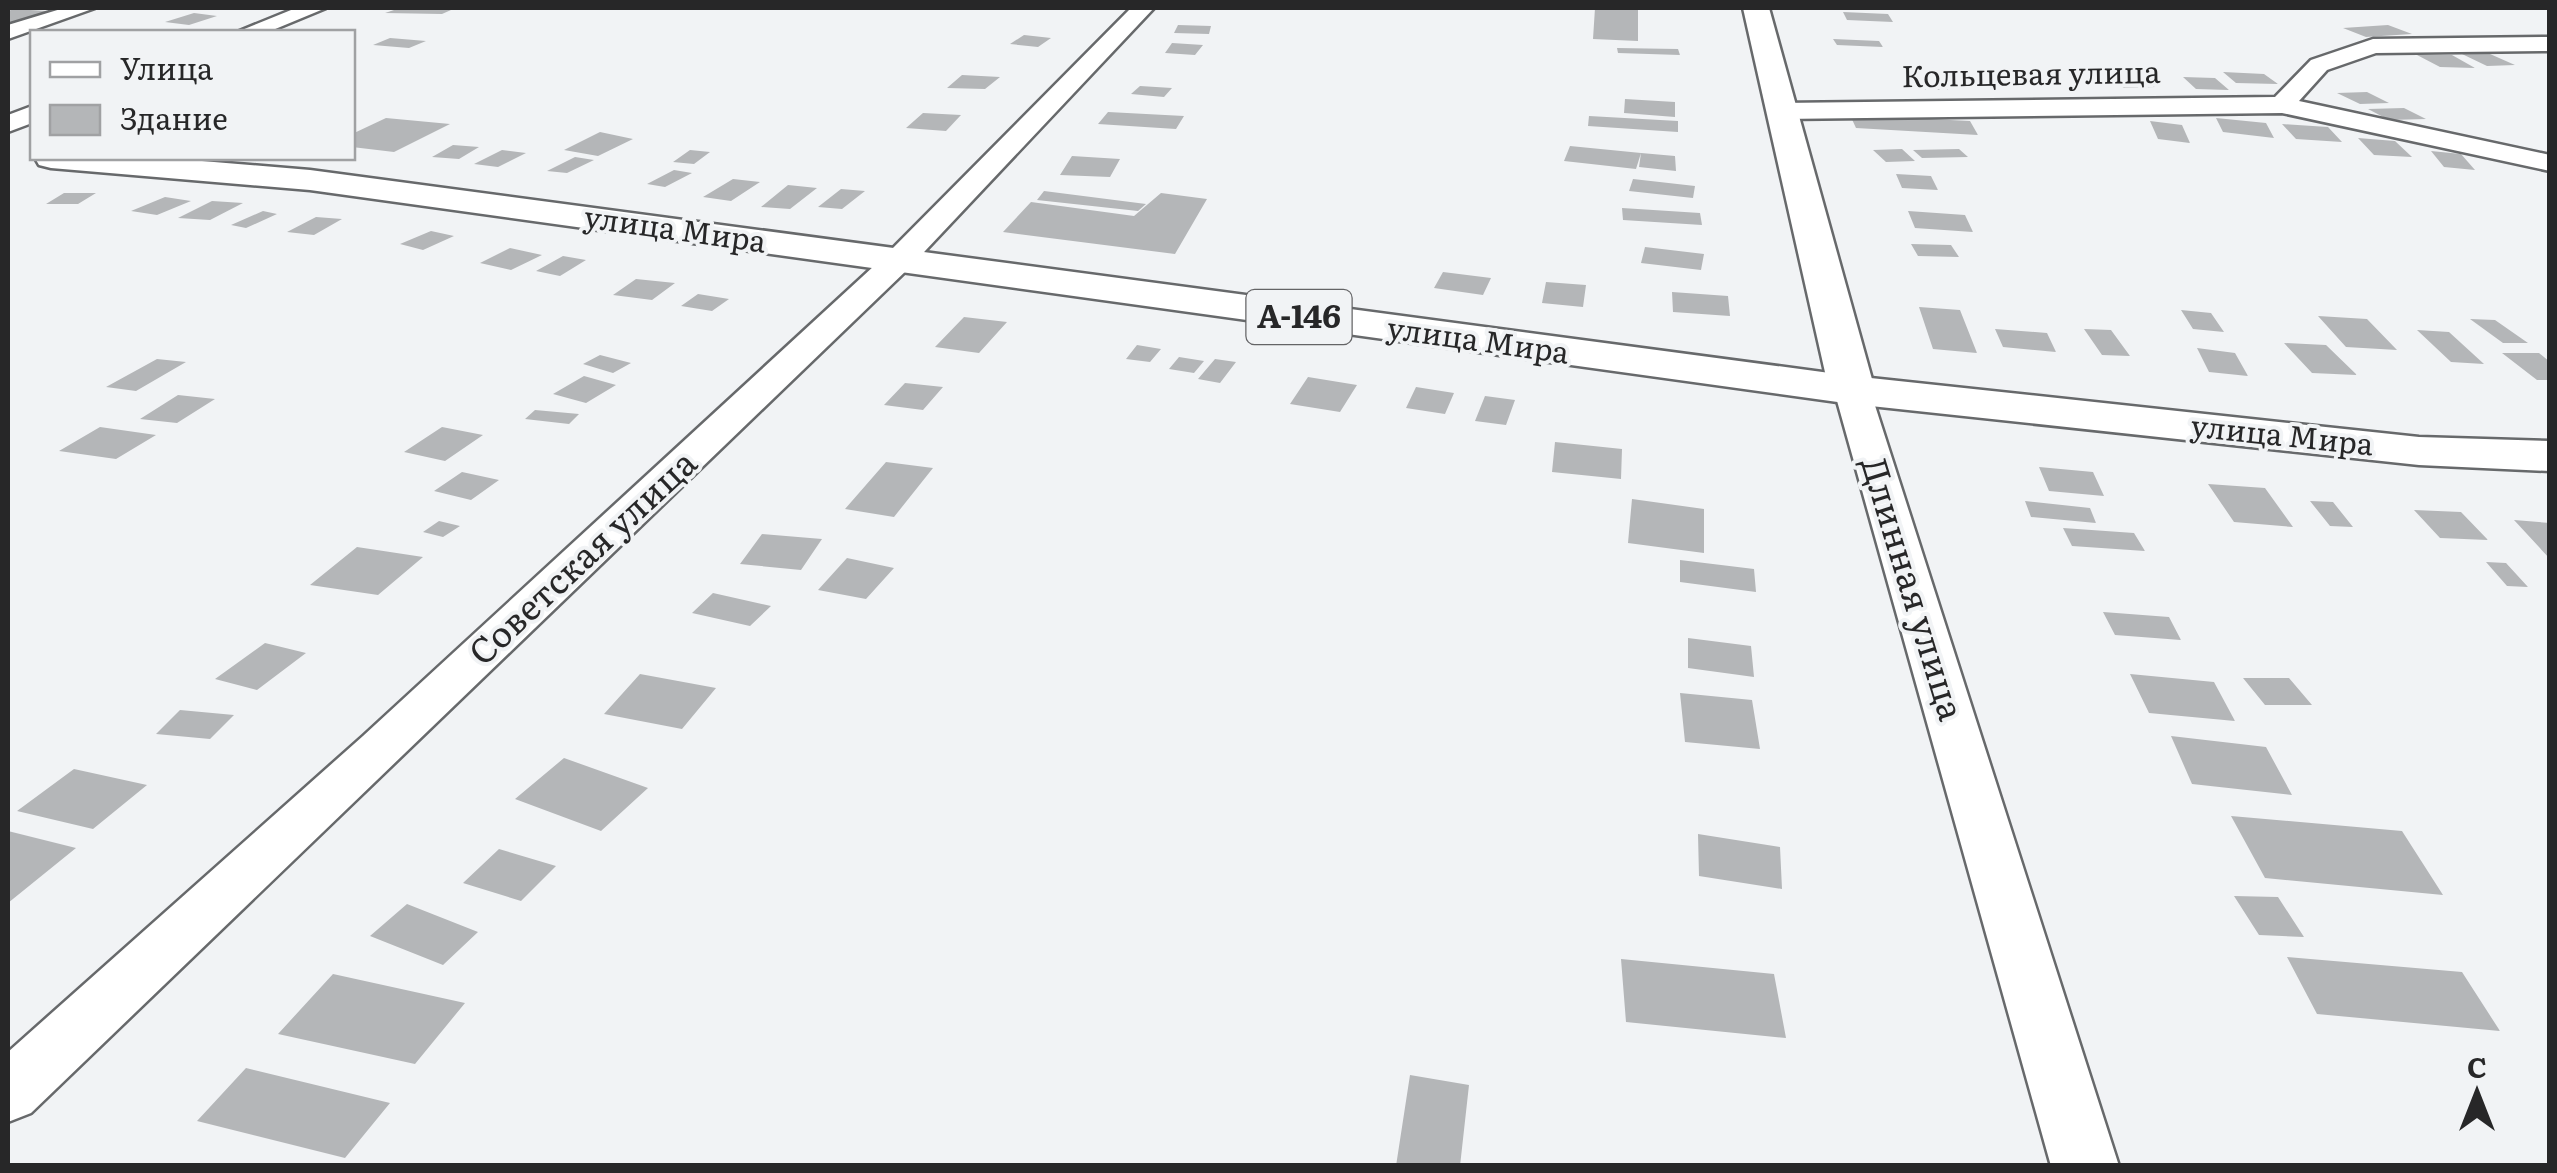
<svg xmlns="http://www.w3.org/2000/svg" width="2557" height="1173" font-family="Literata,serif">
<rect width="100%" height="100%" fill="#f1f3f5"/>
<path fill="#b4b6b8" d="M400,8H411L451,10L442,14L385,13Z
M1595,8H1638V41L1593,39Z
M14,9L47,11V12L8,25V11Z
M1843,12L1888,14L1893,22L1847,20Z
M194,13L217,16L189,25L165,22Z
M1178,25L1211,26L1209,34L1174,33Z
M2388,25L2412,34L2366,37L2343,28Z
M1024,35L1051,38L1038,47L1010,44Z
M390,38L426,41L409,48L373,45Z
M1833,39L1879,41L1883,47L1837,45Z
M1172,43L1203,45L1195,55L1165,53Z
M1617,48L1678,49L1680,55L1618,53Z
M2462,54H2490L2515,65L2487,66Z
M2417,55H2452L2475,68L2440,67Z
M2223,72L2264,74L2278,84L2236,83Z
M962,75L1000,77L985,89L947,88Z
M2137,76L2155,87L2124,88L2107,77Z
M2183,77L2215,78L2229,90L2196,89Z
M1911,81L1950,82L1958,90H1919Z
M1140,86L1172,88L1164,97L1131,94Z
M2367,92L2389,103L2360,104L2337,93Z
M1625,99L1675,102V117L1624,113Z
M2404,108L2426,119L2389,120L2368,109Z
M1108,112L1184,116L1176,129L1098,124Z
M923,113L961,115L946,131L906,128Z
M1850,115L1970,121L1978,135L1856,128Z
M1589,116L1678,121V132L1588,126Z
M386,118L450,124L394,152L352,147V134Z
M2216,118L2266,123L2274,138L2223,132Z
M2150,121L2182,125L2190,143L2158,139Z
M2282,124L2328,127L2342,142L2296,139Z
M600,132L633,139L598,156L564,150Z
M2358,138L2395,141L2412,157L2374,155Z
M453,145L479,147L459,159L432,157Z
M1570,146L1641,153L1636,169L1564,161Z
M1902,149L1915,161L1886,162L1873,150Z
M1959,149L1968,157L1922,158L1913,150Z
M502,150L526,153L498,167L474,164Z
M690,150L710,152L694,164L673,162Z
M2431,151L2461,154L2475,170L2444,167Z
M1641,153L1675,156L1676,171L1639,167Z
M1072,156L1120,159L1110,177L1060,175Z
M575,157L594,160L567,173L547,171Z
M674,170L692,173L665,187L647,184Z
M1896,174L1931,176L1938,190L1902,188Z
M733,179L760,182L731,201L703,197Z
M1633,179L1695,186L1693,198L1629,191Z
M788,185L817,188L790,209L761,207Z
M841,189L865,191L842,209L818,207Z
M1044,191L1146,204L1138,211L1037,200Z
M64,193H96L78,204H46Z
M1161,193L1207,199L1175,254L1003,232L1031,202L1134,216Z
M165,197L191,201L157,215L131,211Z
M212,201L243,203L210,220L178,218Z
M1622,208L1700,213L1702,225L1623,220Z
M263,211L277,214L246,228L231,225Z
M1908,211L1965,215L1973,232L1915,228Z
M316,217L342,219L314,235L287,232Z
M431,231L454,236L423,250L400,244Z
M1911,244L1951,245L1959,257L1918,256Z
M1645,247L1704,254L1701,270L1641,263Z
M510,248L542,255L511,270L480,263Z
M563,256L586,260L560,276L536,271Z
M1443,272L1491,278L1483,295L1434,288Z
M636,279L675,283L652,300L613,295Z
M1546,282L1586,285L1583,307L1542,303Z
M1672,292L1728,296L1730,316L1673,312Z
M698,294L729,299L712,311L681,306Z
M1919,307L1960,310L1977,353L1933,349Z
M2181,310L2211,313L2224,332L2193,329Z
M2318,316L2367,319L2397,350L2346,347Z
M964,317L1007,322L979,353L935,347Z
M2470,319L2495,320L2528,343H2503Z
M1995,329L2047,333L2056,352L2003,347Z
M2084,329L2111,330L2130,356L2102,355Z
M2417,330L2449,332L2484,364L2451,362Z
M2284,343L2326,345L2357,375L2312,373Z
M1137,345L1161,349L1150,362L1126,359Z
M2197,348L2235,353L2248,376L2209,372Z
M2502,353H2539L2550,362V380H2537Z
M600,355L631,363L613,373L583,364Z
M1179,357L1204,361L1194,373L1169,369Z
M157,359L186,362L136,391L106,387Z
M1215,359L1236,362L1220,383L1198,379Z
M584,376L616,385L586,403L553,394Z
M1308,377L1357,385L1340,412L1290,404Z
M905,383L943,387L923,410L884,405Z
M1416,387L1454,393L1445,414L1406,408Z
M178,395L215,399L177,423L140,419Z
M1485,396L1515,400L1506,425L1475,421Z
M535,410L579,414L569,424L525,419Z
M100,427L156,435L116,459L59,451Z
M442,427L483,435L445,461L404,452Z
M1555,442L1622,449L1621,479L1552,472Z
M886,462L933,468L894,517L845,509Z
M2039,467L2093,472L2104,496L2049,491Z
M462,472L499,480L471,500L434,491Z
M2208,484L2265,488L2293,527L2234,522Z
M1632,499L1704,509V553L1628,543Z
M2025,501L2090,508L2096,523L2031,517Z
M2310,501L2333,502L2353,527L2330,526Z
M2414,510L2461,512L2488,540L2440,538Z
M2514,520L2550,523V559Z
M439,521L460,526L443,537L423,532Z
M2063,528L2134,533L2145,551L2072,546Z
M762,534L822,539L801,570L740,564Z
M357,547L423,557L378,595L310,585Z
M847,558L894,568L866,599L818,590Z
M1680,560L1754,569L1756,592L1680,582Z
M2486,562L2506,563L2528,587L2507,586Z
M713,593L771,606L750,626L692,613Z
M2103,612L2169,617L2181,640L2115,635Z
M1688,638L1751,646L1754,677L1688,668Z
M265,643L306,653L257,690L215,679Z
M640,674L716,688L682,729L604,714Z
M2130,674L2214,682L2235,721L2149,713Z
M2243,678H2289L2312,705H2265Z
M1680,693L1752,700L1760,749L1685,742Z
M180,710L234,715L210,739L156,734Z
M2171,736L2266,747L2292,795L2192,784Z
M564,758L648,788L601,831L515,799Z
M74,769L147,785L93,829L17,811Z
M2231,816L2402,831L2443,895L2265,878Z
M8,831L76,848L8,903Z
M1698,834L1780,847L1782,889L1699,876Z
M499,849L556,866L521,901L463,883Z
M2234,896L2278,897L2304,937L2259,935Z
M407,904L478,932L443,965L370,936Z
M2287,957L2462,972L2500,1031L2317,1014Z
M1621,959L1774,974L1786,1038L1626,1022Z
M333,974L465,1003L415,1064L278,1034Z
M246,1068L390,1103L345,1158L197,1121Z
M1410,1075L1469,1085L1460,1166H1396Z"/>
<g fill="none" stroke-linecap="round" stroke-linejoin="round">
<g stroke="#67696b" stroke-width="5">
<path id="minor" d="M64,8H95L8,39V25Z
M296,8H326L268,32H237Z
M1131,8H1154L909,268L31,1113L8,1122V1052L363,736L887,254Z
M2550,37V51L2376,53L2327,70L2299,101L2550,155V171L2282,113L1781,119L1768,111L1781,103L2275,97L2311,60L2373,39Z
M32,106V123L8,132V115Z
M1852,379L1865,382L1870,390L2119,1166H2051L1834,390L1839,382Z"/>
</g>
<g stroke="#67696b" stroke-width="5">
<path id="secondary" d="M1743,8H1769L1875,390L1868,400L1852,404L1836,400L1829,390Z"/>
</g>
<g stroke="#67696b" stroke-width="5">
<path id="trunk" d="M35,158H166L310,170L1852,376L2419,437L2550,441V471L2419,465L1852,404L310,190L51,168L39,165Z"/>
</g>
<use href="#minor" fill="#fff" fill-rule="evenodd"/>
<use href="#secondary" fill="#fff" fill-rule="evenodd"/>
<use href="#trunk" fill="#fff" fill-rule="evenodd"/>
</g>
<g text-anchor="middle" stroke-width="8" stroke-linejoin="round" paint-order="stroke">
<g font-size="30" fill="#272728" stroke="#f1f3f5">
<text transform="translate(2031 75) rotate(-1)" y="10">Кольцевая улица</text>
<text transform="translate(675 230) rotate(8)" y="10">улица Мира</text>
<text transform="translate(1478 341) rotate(8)" y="10">улица Мира</text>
<text transform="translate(2282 436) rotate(6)" y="10">улица Мира</text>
</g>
<rect fill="#f1f3f5" stroke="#646466" stroke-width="2.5" x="1246.5" y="290" width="105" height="54" rx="8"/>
<g font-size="32" font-weight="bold" fill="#272728">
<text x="1299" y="328">А-146</text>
</g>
<g font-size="35" fill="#272728" stroke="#f1f3f5">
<text transform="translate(583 558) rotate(-43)" y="12">Советская улица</text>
<text transform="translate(1912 589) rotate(73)" y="12">Длинная улица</text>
</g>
</g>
<rect width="2557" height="1173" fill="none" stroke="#272728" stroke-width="20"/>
<rect x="30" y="30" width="325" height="130" fill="#f1f3f5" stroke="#a0a1a3" stroke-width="2.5"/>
<rect x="50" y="62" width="50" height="15" fill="#ffffff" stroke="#a0a1a3" stroke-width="2.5"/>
<text x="120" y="80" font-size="30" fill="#272728">Улица</text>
<rect x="50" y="105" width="50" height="30" fill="#b4b6b8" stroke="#a0a1a3" stroke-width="2.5"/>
<text x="120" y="130" font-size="30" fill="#272728">Здание</text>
<g transform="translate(2477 1093)" stroke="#f1f3f5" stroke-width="8" paint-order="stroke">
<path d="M0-8L18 38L0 25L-18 38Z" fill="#272728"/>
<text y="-15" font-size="28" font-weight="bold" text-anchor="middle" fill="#272728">С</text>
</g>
</svg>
